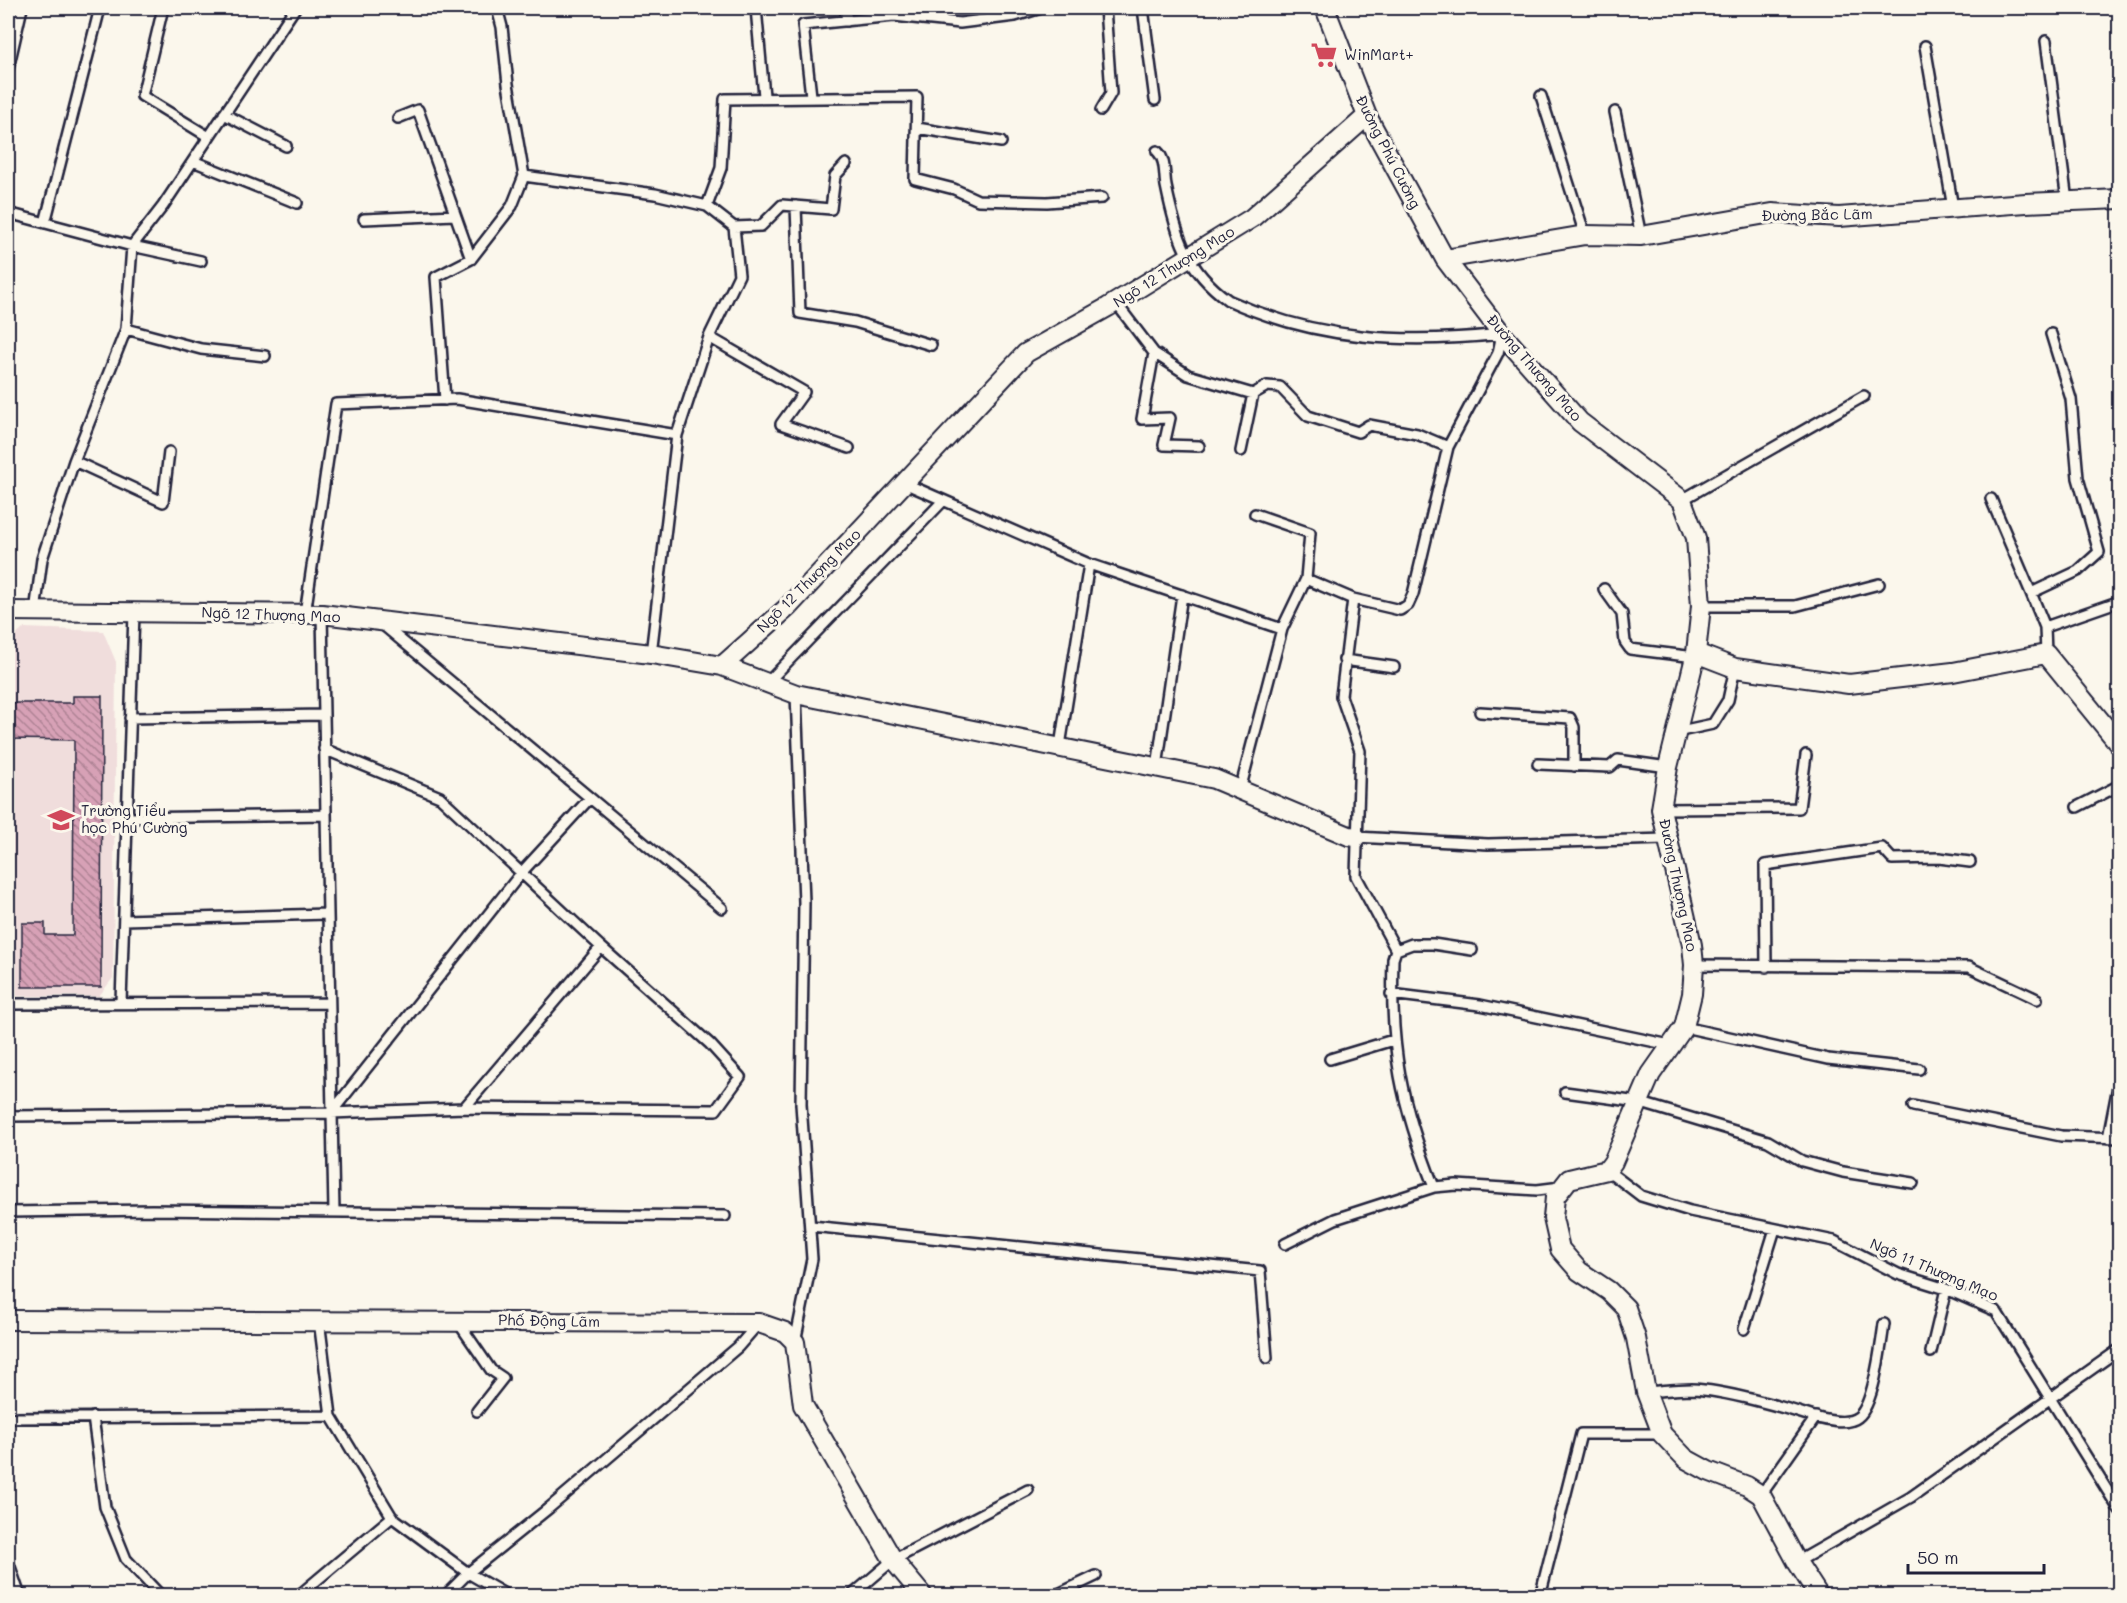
<svg xmlns="http://www.w3.org/2000/svg" width="2127" height="1603" font-family="Mali,sans-serif">
<defs>
<pattern id="building-back-hatch" width="6" height="6" patternUnits="userSpaceOnUse" patternTransform="scale(1.5)"><rect width="6" height="6" fill="#d7a1b6"/><path d="M-1 5l2 2M0 0l6 6M5-1l2 2" fill="none" stroke="#ae8395"/></pattern>
</defs>
<rect width="100%" height="100%" fill="#fbf7ec"/>
<filter id="ink" filterUnits="userSpaceOnUse"><feTurbulence type="fractalNoise" baseFrequency=".0167" numOctaves="2"/><feDisplacementMap in="SourceGraphic" scale="12" xChannelSelector="R" yChannelSelector="G"/><feConvolveMatrix kernelMatrix="1 2 1 2 8 2 1 2 1" color-interpolation-filters="sRGB"/></filter>
<g filter="url(#ink)">
<path fill="#f0dddc" d="M24,628L103,631L116,662L113,978L99,996H12L8,992V639H12Z"/>
<path fill="url(#building-back-hatch)" stroke="#22223b" stroke-width="1.5" d="M73,696H102L101,987H22V923H45V935H73L74,740L8,739V703H73Z"/>
<g fill="none" stroke-linecap="round" stroke-linejoin="round">
<g stroke="#22223b" stroke-width="14">
<path id="service" d="M163,8L142,96L209,137
M756,8L764,96
M845,8L847,21
M1143,8L1155,100
M2046,41L2067,201
M1925,46L1953,208
M8,69L22,8
M811,96L803,25L894,16L960,23L1015,16L1041,8
M1541,96L1585,235
M1101,110L1111,93L1105,8
M1615,112L1641,236
M224,114L286,146
M398,118L418,110L471,259L436,277L445,400
M917,128L1001,142
M1157,151C1166,159 1164,175 1166,186C1176,235 1186,270 1228,300C1318,341 1406,344 1502,334L1498,353L1448,447L1413,594L1408,605L1400,610L1353,599L1306,579L1310,533L1255,514
M193,161L297,203
M524,176L655,194L707,206L734,227L739,275L709,337L677,435L651,654
M707,206L721,168L725,99L917,97L915,179L954,189L978,200L1047,202L1102,198
M796,206L800,313L855,322L931,345
M8,213L132,246L201,261
M364,219L455,215
M45,223L100,8
M734,227L761,226L782,205L831,209L835,176L846,164
M471,259L512,206L524,176L508,84L502,27L497,8
M1116,303L1154,353L1188,375L1253,394L1267,386L1280,387L1308,416L1358,432L1369,425L1417,434L1448,447
M126,329L201,349L265,356
M709,337L804,392L781,424L849,448
M1154,353L1142,419L1170,418L1164,445L1199,446
M1241,451L1253,394
M74,461L163,502L169,452
M904,483L1089,564L1282,629
M1991,499L2031,593
M1682,500L1864,396
M1604,589L1622,614L1625,642L1630,649L1695,657
M1353,599L1341,696L1360,751L1356,876L1396,950
M1701,606H1795L1879,584
M35,612L42,559L74,461L126,329L132,246L163,206L295,8
M305,614L336,404L457,399L677,435
M322,614L334,1212
M383,625L722,908
M2045,627L2031,593L2078,571L2099,552L2078,478L2071,399L2051,334
M2046,654L2045,627L2117,602
M1344,660L1394,667
M767,683L943,501
M1480,712L1570,718L1574,727V766
M130,718L324,715
M1676,732L1713,724L1728,700L1735,668
M1060,746L1089,564
M1538,764L1610,767L1618,760L1668,767
M1157,767L1182,595
M1240,790L1282,629L1306,579
M2077,807L2120,785
M1661,809L1799,808L1806,755
M127,818L326,815
M1356,837L1488,844L1666,839
M124,920L327,914
M1694,965L1969,967L2037,999
M1766,967L1765,865L1882,848L1892,859L1939,858L1970,862
M1391,994L1480,1005L1670,1045
M121,1002L134,613
M8,1004L329,1003
M1684,1027L1828,1059L1919,1069
M1330,1059L1393,1040
M1565,1092L1638,1102L1768,1141L1802,1161L1843,1172L1913,1183
M1913,1106L2061,1136L2120,1138
M464,1108L601,947
M331,1113L522,872L590,798
M8,1116L331,1113L464,1108L716,1110L740,1077L710,1044L601,947L440,797L324,749
M2108,1138L2120,1076
M1607,1170L1641,1196L1690,1211L1834,1241L1898,1274L1946,1289L1996,1311L2120,1511
M1434,1187C1401,1104 1390,1049 1393,959L1396,950L1412,944H1433L1472,950
M8,1212L152,1210L725,1216
M811,1226L1260,1271L1267,1358
M1285,1244L1335,1219L1434,1187L1456,1185L1537,1190L1561,1187
M319,1320L331,1416L392,1517L468,1573L508,1596
M458,1322L491,1370L503,1378L477,1411
M1744,1329L1775,1229
M795,1342L812,1259L801,1104L804,902L796,694
M1931,1352L1946,1289
M1646,1392C1661,1391 1677,1389 1692,1389C1723,1390 1783,1407 1814,1417C1825,1420 1847,1426 1858,1417C1874,1405 1881,1345 1884,1324
M93,1417L105,1507L126,1559L161,1596
M8,1418L331,1416
M1761,1495L1816,1417
M8,1561L20,1596
M1797,1562L1911,1497L2120,1349
M298,1596L392,1517
M445,1596L468,1573L549,1508L738,1347L758,1324
M851,1596L893,1560L1028,1490
M1054,1596L1096,1576
M1540,1596L1581,1434H1662"/>
</g>
<g stroke="#22223b" stroke-width="22">
<path id="minor" d="M1325,8L1367,116L1445,259L1502,334L1580,422L1682,500L1696,538L1701,606L1696,653L1668,767L1661,809L1692,945L1694,965L1692,994L1684,1027L1651,1074L1613,1162L1607,1170L1569,1179L1555,1197L1553,1218L1560,1249L1579,1271L1609,1291L1626,1308L1636,1338L1646,1392L1662,1434L1686,1459L1708,1471L1747,1486L1761,1495L1797,1562L1819,1596
M1445,259L1585,235L1641,236L1772,213L1839,217L2026,203L2120,199
M8,611L322,614L651,654L722,666L788,607L1026,353L1108,307L1252,218L1367,116
M1696,653L1735,668L1849,684L1953,672L2046,654L2120,745
M722,666L796,694L1214,779L1349,836L1356,837
M8,1320L759,1323L785,1332L795,1342L803,1405L893,1560L923,1596"/>
</g>
<use href="#service" stroke="#fbf7ec" stroke-width="9"/>
<use href="#minor" stroke="#fbf7ec" stroke-width="18"/>
</g>
</g>
<defs>
<g id="supermarket-bare" transform="scale(2.07)"><path d="M-6-5.5h2.5l.6 2H6L4.5 2H-2.5L-4.4-4H-6ZM-1.5 3.2a1.3 1.3 0 1 0 .1 0ZM3 3.2a1.3 1.3 0 1 0 .1 0Z" fill="#d1495b" stroke="#fbf7ec" stroke-width="2.5" paint-order="stroke"/></g>
<g id="school-bare" transform="scale(2.07)"><path d="M0-5L7-2L0 1L-7-2ZM-4 1L0 2.5L4 1V4Q0 6-4 4Z" fill="#d1495b" stroke="#fbf7ec" stroke-width="2.5" paint-order="stroke"/></g>
</defs>
<g fill-rule="evenodd">
<use href="#supermarket-bare" x="1324" y="55"/>
<use href="#school-bare" x="61" y="820"/>
</g>
<g text-anchor="middle" stroke-width="6" stroke-linejoin="round" paint-order="stroke">
<g font-size="15" fill="#22223b" stroke="#fbf7ec" text-anchor="start">
<text x="1344" y="60">WinMart+</text>
<text x="81" y="816">Trường Tiểu<tspan x="81" dy="17">học Phú Cường</tspan></text>
</g>
<g font-size="15" fill="#22223b" stroke="#fbf7ec">
<text transform="translate(1388 152) rotate(63)" y="5">Đường Phú Cường</text>
<text transform="translate(1817 215) rotate(-1)" y="5">Đường Bắc Lãm</text>
<text transform="translate(1174 267) rotate(-32)" y="5">Ngõ 12 Thượng Mao</text>
<text transform="translate(1534 368) rotate(49)" y="5">Đường Thượng Mao</text>
<text transform="translate(809 581) rotate(-45)" y="5">Ngõ 12 Thượng Mao</text>
<text transform="translate(271 615) rotate(2)" y="5">Ngõ 12 Thượng Mao</text>
<text transform="translate(1678 885) rotate(78)" y="5">Đường Thượng Mao</text>
<text transform="translate(1934 1270) rotate(23)" y="5">Ngõ 11 Thượng Mạo</text>
<text transform="translate(549 1321) rotate(1)" y="5">Phố Động Lãm</text>
</g>
</g>
<rect width="2127" height="1603" fill="none" stroke="#fbf7ec" stroke-width="30"/>
<rect x="15" y="15" width="2097" height="1573" fill="none" stroke="#22223b" stroke-width="2" filter="url(#ink)"/>
<path d="M1908 1564v9h136v-9" fill="none" stroke="#22223b" stroke-width="3"/>
<text x="1917" y="1564" font-size="18" fill="#22223b" stroke="#fbf7ec" stroke-width="4.5" paint-order="stroke">50 m</text>
</svg>
